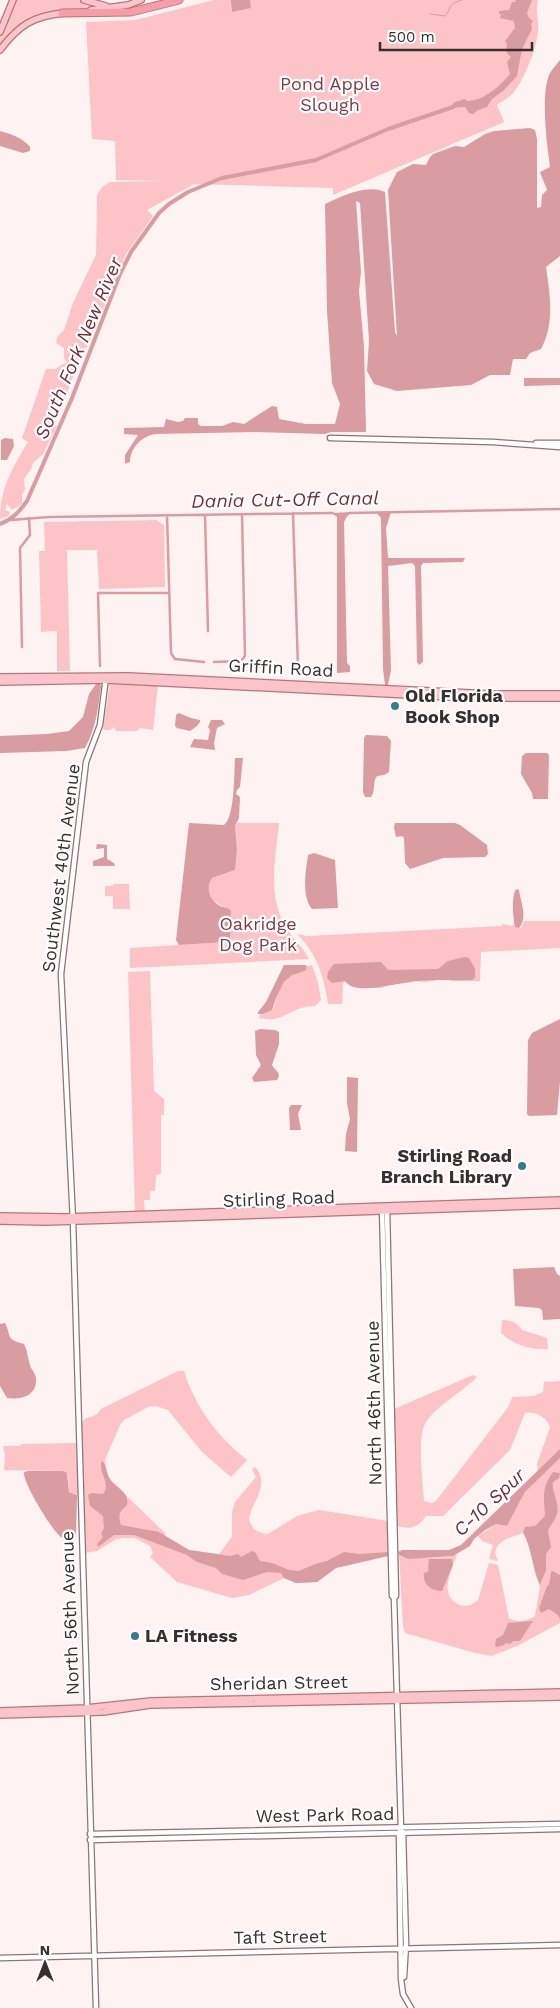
<svg xmlns="http://www.w3.org/2000/svg" width="560" height="2008" font-family="'Work Sans',sans-serif">
<rect width="100%" height="100%" fill="#fef2f3"/>
<path fill="#fdc4c8" d="M16,0H82L99,5L93,9L51,12L36,17L0,49V37Z
M214,0H538C535,10 539,20 538,31C537,48 524,80 513,93C509,98 502,101 497,105L504,122L333,195V188L194,184L147,210L153,216L126,254L87,347L82,352L58,418H49L48,420L57,426L43,454L33,463L31,469L24,479L25,490L22,494V504L12,510L7,504L5,510L10,512L8,516L0,519C0,488 12,469 28,442L22,438L46,369H55L67,362L64,358V348L56,343L57,337L64,330L73,303L96,255L97,197C99,190 103,185 110,182L161,181L116,180L115,141L92,139L86,22L135,20Z
M156,520L164,525L165,587L99,589L97,550H67L70,671H57V631L41,632L39,551H45L44,522Z
M110,683L158,685L153,730L140,728L137,731H116L114,727L110,730H104L103,728Z
M237,823H279C276,855 268,889 282,920C288,935 302,945 309,959L130,968V948L226,942L228,940L231,911L212,900L208,890L210,881L212,878L235,870L237,850L235,826Z
M113,884H129L130,909H113V896H105V886H113Z
M524,921H560V948L481,952L480,981H452L445,979L426,982L416,981L408,983L389,984L382,988H373L352,986L345,982L343,983L342,1004H328C324,976 317,954 297,934L307,936L502,926V924L512,926L514,923L515,927L521,928Z
M312,965L318,982L321,1000L315,1006C291,1005 286,1024 259,1018L260,1015L274,1008C277,991 286,972 305,971L307,966Z
M150,971L154,1091L164,1099V1115H161V1174L156,1175L155,1191H150V1200H144L145,1212H135L128,972Z
M502,1320C511,1320 517,1322 522,1330L547,1338L548,1349C530,1350 514,1345 501,1333Z
M178,1371H184C195,1407 218,1437 247,1460L231,1477L202,1452L168,1410L156,1406L148,1407L124,1420L120,1425L105,1460L107,1474L110,1480L166,1534L165,1536L189,1550L219,1554L232,1537V1512L235,1502L256,1477L252,1469L255,1467C271,1484 252,1502 249,1518C251,1529 257,1533 268,1534L297,1516L319,1510L388,1521V1556L336,1568L317,1582L296,1583L284,1578L249,1595L232,1598L177,1582L150,1557L153,1553L150,1546L135,1538H123L116,1539L97,1551L85,1553L81,1426C84,1415 90,1419 97,1414C99,1412 100,1409 103,1408Z
M473,1375L477,1377C464,1391 434,1407 425,1424C417,1438 423,1483 424,1501L432,1503L436,1501L509,1406L512,1397L534,1396L543,1392L544,1382L560,1381V1623L517,1646L492,1656L475,1653L405,1633L403,1626L399,1555C408,1559 448,1559 457,1554C452,1570 437,1596 460,1605C467,1608 473,1604 478,1600L489,1563L498,1565L509,1618C516,1623 528,1621 535,1616L540,1587L535,1573L530,1545L523,1533C511,1538 498,1538 495,1553L498,1561L489,1559L493,1545L482,1541L478,1536L496,1524L507,1526L525,1492L533,1484L538,1469L537,1464L550,1427C546,1417 536,1411 525,1413L510,1450L443,1516H426C419,1527 411,1530 397,1526L394,1409Z
M76,1443L79,1495L69,1492L68,1475L63,1471L4,1470L5,1455L3,1446H20L21,1444Z"/>
<path fill="#d89ca1" d="M231,0H250L251,8L232,12Z
M515,0H532L527,13L529,18L533,21L531,24L532,29L522,49L517,76L504,90L492,99L487,107L478,110L473,114L469,113L465,107L449,108L455,102L465,99L467,101C484,101 500,86 510,74L507,62L511,57L506,52L507,44L505,41L515,28L514,21L500,18L501,14H499V11L509,10L512,2H516Z
M560,60V256L546,267C550,295 555,323 541,349L530,353L526,359H513L510,375H490L471,385L397,391L374,384L367,371L369,341L360,203L356,201L361,272L359,291L364,346L366,432H331L325,434L255,432L155,434C142,436 130,448 130,462L125,464V455L138,435L124,434V428L164,427L166,419L178,422L183,421L185,418H198V424L201,426H222L233,422L244,424L272,406L277,407L279,419L306,424H335L340,404L332,383L327,311L325,204C343,196 366,184 385,192L395,332L397,336L388,190L397,172L413,164L426,165L430,157L433,154L455,146L464,147L485,134L494,131L530,128L535,130L537,139V208L541,207L542,195L547,190L540,172L550,167C547,144 540,93 550,73C553,68 557,64 560,60Z
M0,131C11,134 23,138 30,147V151L23,153L0,146Z
M524,378H560V385L524,386Z
M5,438L13,439L14,446L7,460H1V440Z
M351,512L346,518L344,522L347,663L350,666V672L337,673V517L331,513Z
M376,512H391L386,528L388,558H465L463,562L423,563L421,566L423,662L419,665L417,662L415,566L412,563L388,566L391,670L388,685H385L383,669L381,518Z
M96,684H100L101,686C98,709 96,728 85,748L66,751L0,753V736L47,734L69,731L83,717L89,694Z
M179,713L191,718L200,720V722L197,726L190,731L177,728L175,726L176,715Z
M211,720H222L225,724L217,728L214,743L215,750L190,747L194,739L208,740L210,730L208,727Z
M366,735L387,736L391,741L389,772L384,775L377,776C372,782 376,791 371,797H365L363,792L364,738Z
M526,753H547L549,755L548,799H533L532,793L521,774L522,756Z
M235,758H243L240,787L237,790L236,794L240,797L239,818L235,826L237,850L235,870L212,878C205,888 210,901 220,906C225,908 228,907 231,911L230,938L226,942L179,945L176,940L189,823L224,825C235,817 234,772 235,758Z
M395,823H455L460,825L487,845L488,854L485,857L443,858L410,869L405,863L404,838L402,836L396,837L394,827Z
M97,844L107,845V859L114,863L115,866H93V861L104,857V848L96,849Z
M314,853L335,860L338,908L312,909C301,896 306,870 308,855Z
M516,889L519,890C521,904 528,917 519,928L515,927C513,917 511,898 516,889Z
M465,957L469,958L475,968V978L472,980C453,981 435,979 417,981C402,982 364,993 351,986C349,985 347,983 345,981L332,983L327,978L328,972L334,964L381,962L388,970L438,969L448,961Z
M284,965H306L307,968L305,971L292,975L284,982L276,998L272,1010L263,1014H258V1012L266,1002Z
M560,1019V1081L557,1115L529,1116L527,1114L528,1040L532,1033Z
M260,1029L275,1030L279,1032V1044L272,1065C275,1071 282,1072 277,1080L254,1082L252,1078L261,1065L256,1055L255,1031Z
M347,1077L358,1078L357,1152L345,1151L346,1134L350,1119L347,1103Z
M291,1105H302L298,1114L301,1130H290L289,1108Z
M554,1267L557,1274L560,1276V1319L543,1320L542,1310L539,1308L515,1306L513,1269Z
M5,1323C12,1337 5,1339 24,1344C28,1352 28,1360 31,1368C33,1371 36,1375 36,1379C37,1396 21,1400 7,1398L0,1386V1324Z
M560,1449V1458L525,1492L507,1526L496,1524L485,1530L474,1539L470,1546L453,1556L409,1559L399,1555L398,1552L402,1550H449L461,1545Z
M102,1461C107,1465 106,1473 110,1479C116,1488 130,1492 127,1505C119,1512 118,1515 121,1525L159,1532L189,1550L230,1556L238,1554L241,1557L252,1551L255,1552L260,1561L272,1563L289,1570L299,1571L315,1564L327,1561L344,1552L359,1554L388,1552V1556L336,1568L317,1582L296,1583L284,1578L281,1573L267,1572L243,1580L222,1574L216,1568L197,1562L187,1555L134,1535H114L98,1547L97,1544L103,1537L101,1534L104,1528L103,1516L90,1506L88,1495L91,1493L103,1494C112,1483 97,1472 102,1461Z
M28,1471H63L67,1473L69,1492L77,1495L76,1537C71,1540 66,1541 61,1537C52,1531 22,1481 24,1472Z
M553,1472L560,1473L559,1478L553,1482C551,1492 560,1502 557,1514C555,1521 549,1526 548,1532L551,1547L546,1554V1570L540,1585C532,1567 532,1549 523,1532L525,1527L535,1526L545,1516C544,1497 541,1489 553,1472Z
M429,1559H452L453,1565L442,1591C431,1591 422,1584 424,1573L429,1571L428,1568Z
M553,1571L560,1575V1619L558,1615L549,1609L541,1613L539,1608L547,1586L549,1585L551,1572Z
M533,1621L520,1641H513L510,1644L506,1643L504,1645L497,1647L495,1646L496,1639L503,1635L508,1623Z"/>
<g fill="none" stroke-linecap="round" stroke-linejoin="round">
<path stroke="#d89ca1" stroke-width="1" d="M430,14L445,16C453,8 445,5 462,0"/>
<path stroke="#d89ca1" stroke-width="2.5" d="M293,513L298,667
M349,513L560,509
M167,515L171,653L175,659L204,662
M205,515L208,631
M10,520L49,517L333,513
M22,647L20,548L30,535L29,518
M214,662L241,661L245,656L242,514
M100,666L98,593H168"/>
<path stroke="#d89ca1" stroke-width="4" d="M0,524C13,519 19,512 27,501L72,398L120,274L131,252L159,213L169,204L188,192L222,178L316,160L388,129L453,107"/>
<g stroke="#8d7476" stroke-width="7">
<path id="secondary" d="M330,438L493,442L560,447
M536,443H560
M382,1208L392,1596L394,1598
M387,1210L396,1596L394,1598L401,1828L399,1833L401,1979L403,1994L411,2008
M403,1832L406,1944L404,1977
M90,1834L560,1824
M90,1840L560,1829
M0,1958L560,1945
M96,2008L73,1221L61,974L86,762L100,725L106,677"/>
</g>
<g stroke="#b4767c" stroke-width="8">
<path id="primary" d="M84,0L106,6
M91,10L128,5L141,0
M0,32L13,0
M0,50C19,25 33,16 64,13
M0,677L128,676L492,694H560
M0,682L106,680L470,698H560
M0,1216L66,1217L560,1200
M0,1221L46,1222L111,1220L560,1205
M0,1711L86,1708L151,1701L560,1692
M0,1715L103,1712L150,1705L560,1697"/>
</g>
<g stroke="#b4767c" stroke-width="9">
<path id="highway" d="M62,13L131,12L179,0"/>
</g>
<use href="#secondary" stroke="#fff" stroke-width="4.5"/>
<use href="#primary" stroke="#fac4ca" stroke-width="5.5"/>
<use href="#highway" stroke="#f69da6" stroke-width="7"/>
</g>
<g fill="#397b8c" stroke="#fff" stroke-width="2">
<circle cx="395" cy="706" r="5"/>
<circle cx="522" cy="1166" r="5"/>
<circle cx="135" cy="1636" r="5"/>
</g>
<g text-anchor="middle" stroke-width="4.5" stroke-linejoin="round" paint-order="stroke">
<g font-size="18" fill="#833843" stroke="#fff">
<text x="330" y="90">Pond Apple<tspan x="330" dy="21">Slough</tspan></text>
<text x="258" y="930">Oakridge<tspan x="258" dy="21">Dog Park</tspan></text>
</g>
<g font-size="18" fill="#392e2f" stroke="#fff">
<text transform="translate(281 668) rotate(3)" y="6">Griffin Road</text>
<text transform="translate(61 868) rotate(-83)" y="6">Southwest 40th Avenue</text>
<text transform="translate(279 1199) rotate(-2)" y="6">Stirling Road</text>
<text transform="translate(374 1403) rotate(-91)" y="6">North 46th Avenue</text>
<text transform="translate(70 1613) rotate(-92)" y="6">North 56th Avenue</text>
<text transform="translate(279 1683) rotate(-1)" y="6">Sheridan Street</text>
<text transform="translate(325 1815) rotate(-1)" y="6">West Park Road</text>
<text transform="translate(280 1937) rotate(-1)" y="6">Taft Street</text>
</g>
<g font-size="18" font-weight="bold" fill="#392e2f" stroke="#fff" text-anchor="start">
<text x="405" y="702">Old Florida<tspan x="405" dy="21">Book Shop</tspan></text>
<text x="512" y="1162" text-anchor="end">Stirling Road<tspan x="512" dy="21">Branch Library</tspan></text>
<text x="145" y="1642">LA Fitness</text>
</g>
<g font-size="19" font-style="italic" fill="#762d38" stroke="#fff">
<text transform="translate(78 348) rotate(-67)" y="7">South Fork New River</text>
<text transform="translate(285 499) rotate(-1)" y="7">Dania Cut-Off Canal</text>
<text transform="translate(489 1502) rotate(-43)" y="7">C-10 Spur</text>
</g>
</g>
<g transform="translate(45 1963)" stroke="#ffffff" stroke-width="4" paint-order="stroke">
<path d="M0-4L9 19L0 12L-9 19Z" fill="#392e2f"/>
<text y="-8" font-size="14" font-weight="bold" text-anchor="middle" fill="#392e2f">N</text>
</g>
<path d="M380 42v8h152v-8" fill="none" stroke="#392e2f" stroke-width="2.5"/>
<text x="388" y="42" font-size="15" fill="#392e2f" stroke="#ffffff" stroke-width="4" paint-order="stroke">500 m</text>
</svg>
